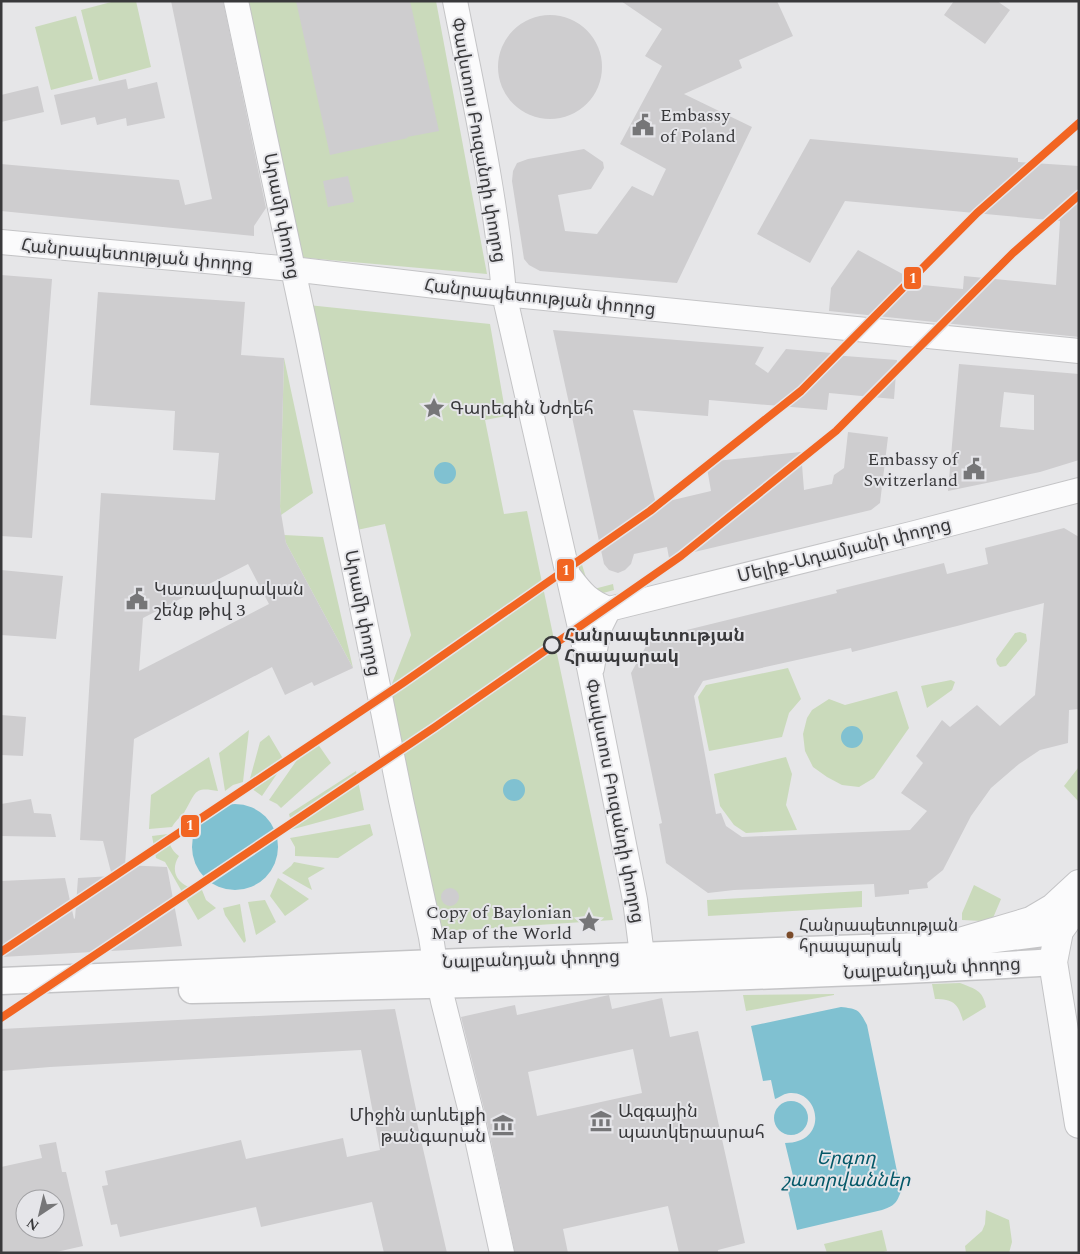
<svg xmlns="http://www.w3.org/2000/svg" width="1080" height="1254" font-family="Spectral,'Noto Sans Armenian',serif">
<rect width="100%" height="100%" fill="#e6e6e8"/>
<path fill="#cadabb" d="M115,1H136L151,67L99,81L81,10Z
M243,1H436L487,274L296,257Z
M76,16L93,79L51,90L35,27Z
M308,305L490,324L506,416L485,420L504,514L527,511L613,920L435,932L391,686L411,635L385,524L357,530Z
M284,358L313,493L281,515L280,507Z
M284,535L323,537L353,668L286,543Z
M580,558L587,581L594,589L613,584L614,590L596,595L572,560Z
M1020,632L1026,634L1027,641L1006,666L1000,667L997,664L996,659L1015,633Z
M788,668L801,699L789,713L782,737L709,751L698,697L706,685Z
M951,680L955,682L952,690L927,708L921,686Z
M897,691L909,728L874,778L859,787L842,785L827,777L813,767L805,751L803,734L807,718L812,710L829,699L845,705Z
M249,730L243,782L233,785L225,791L219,753Z
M269,735L285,762L262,796L248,786L260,742Z
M313,737L331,763L281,808L277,804L269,800Z
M209,757L218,791C193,786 196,793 185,811C183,815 183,814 180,817C177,820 174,823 172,827L149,829L151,795Z
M786,757L792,774L786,805L797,830L746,833L734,825L720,806L714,774Z
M1078,768H1079V802L1064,786Z
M356,771L364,810L290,830L291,822L289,814Z
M370,824L373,835L338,858L295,856V847L290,838Z
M168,834C169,844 171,850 179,856C167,875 183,889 202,890L206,900L216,908L198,920L165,862L156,858L152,836Z
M294,862L325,868L308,878L312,890L282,873L291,866Z
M278,878L309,899L285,916L270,896Z
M974,885L1001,899L993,918L982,921L962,920V913Z
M862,891V907L708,916L707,900Z
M265,900L276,922L256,935L248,902Z
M240,904L246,941L244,943L225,915L223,908Z
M960,983C975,989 983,990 986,1007L963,1021C958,1004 954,999 935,999L932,984Z
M834,994V995L746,1011L743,995Z
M986,1210L1009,1220L1012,1242L1009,1253H966L965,1246L982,1231L985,1224Z
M882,1230L887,1251L880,1253H827L824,1244Z"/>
<path fill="#80c1d1" d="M434 473a11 11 0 1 1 22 0a11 11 0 1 1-22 0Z
M841 737a11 11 0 1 1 22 0a11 11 0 1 1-22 0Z
M503 790a11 11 0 1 1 22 0a11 11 0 1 1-22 0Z
M192 847a43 43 0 1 1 86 0a43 43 0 1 1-86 0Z
M841,1007C859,1009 859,1010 867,1025L901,1191C897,1203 894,1206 882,1210L797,1230L785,1178L793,1176L785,1143C829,1143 820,1091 790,1093C785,1093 780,1097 775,1099L771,1080L763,1081L751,1026Z
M774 1118a17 17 0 1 1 34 0a17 17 0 1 1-34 0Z"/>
<path fill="#cecdcf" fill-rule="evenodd" d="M171,1H223L266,208L254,226V236L1,211V164L179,180L185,205L212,199Z
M296,1H410L439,131L407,137L408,138L330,155Z
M621,1H777L793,36L739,60L742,68L684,94L752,127L677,283L540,271L529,265L524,259L512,181L513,171L517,163L528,159L584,149L603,162L604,168L591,189L558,195L565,231L597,234L632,186L653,196L666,169L620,144L662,66L645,56L662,29Z
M954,1H997L1010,10L985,44L944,15Z
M498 67a52 52 0 1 1 104 0a52 52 0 1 1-104 0Z
M126,79L128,89L157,82L165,118L127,126L126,118L97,125L95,117L61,125L54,95Z
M38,86L44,112L1,122V95Z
M810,139L1018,158V162L1079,166V337L829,311L831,288L858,250L923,285L963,289L964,276L1056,285L1060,221L845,201L810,263L757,234Z
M348,176L354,202L328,207L323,181Z
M1,275L52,279L32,538L1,536Z
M98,292L245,302L241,355L284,358L280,507L286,543L353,668L314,686L312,682L285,695L272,667L134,739L125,865L167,867L182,946L129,950L1,957V881L65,878L74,919L75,918L78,878L112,876L103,841L80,840L101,493L215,500L219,453L173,450L175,411L90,405ZM248,564L269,604L139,671L143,618Z
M553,330L764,347L755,364L768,373L786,349L832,353V355L897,360L894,399L829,393L827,410L709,400L708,416L633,410L656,504L711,491L706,462L801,452L804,490L832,484L834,475L844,468L848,432L888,437L880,503L871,510L669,558L667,547L634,554L631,564L625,570L618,573L609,570L604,564Z
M959,364L1079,374V460L1040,472L948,491ZM1004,392L1034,395V430L1000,427Z
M1064,528L1079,537V709L1069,710L1068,743L1040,750L1019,764L991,788L971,816L943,870L927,883L928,888L909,890V894L875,897L874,884L734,890L708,893L666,863L659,824L662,823L631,673L650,639L837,593L836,590L944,563L947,574L988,564L985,548ZM1044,603L1035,695L1000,726L977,705L950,727L942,720L916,756L923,763L901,793L927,811L910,830L742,837L726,826L721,813L716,814L694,696L703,681L851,648L852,652L957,626Z
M1,570L63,576L56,639L1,635Z
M1,715L26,717L23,756L1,755Z
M31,799L34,813L51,814L56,837L1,836V804Z
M441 897a9 9 0 1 1 18 0a9 9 0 1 1-18 0Z
M609,995L612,1009L662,998L670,1037L698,1031L745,1243L718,1250V1253H679L668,1206L563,1229L568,1253H515L485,1113L461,1017L515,1005L517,1015ZM633,1049L642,1093L537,1116L528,1072Z
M395,1009L417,1114H415L447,1253H384L372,1202L261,1227L256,1207L120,1237L117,1224L111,1225L102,1186L108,1185L105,1171L241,1140L246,1159L343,1138L347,1157L380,1150L361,1050L50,1067L1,1071V1029Z
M56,1142L62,1172H66L83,1246L52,1253H1V1167L42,1158L39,1145ZM25,1199H55V1229H25Z"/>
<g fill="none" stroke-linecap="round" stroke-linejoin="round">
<g stroke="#c4c4c6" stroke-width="26">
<path id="tertiary" d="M236,1C260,112 283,224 307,335L401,800L431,937L435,963L443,1001L472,1116L502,1253
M455,1C474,98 496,196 504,294L589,667L635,900L642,955
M1,242L292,269L504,294L1079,351
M569,576C582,593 589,602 609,609L915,533L1079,490
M592,668L596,644L601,625L609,609"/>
</g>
<g stroke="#c4c4c6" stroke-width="29">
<path id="secondary" d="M1,981L435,963L950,945L1059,931
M192,990C359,987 527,983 694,978C814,974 934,970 1053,962"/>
</g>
<g stroke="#c4c4c6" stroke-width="30">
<path id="primary" d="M1079,910L1069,917L1059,931L1053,962L1079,1124
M950,945L1031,921L1053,908L1079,884"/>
</g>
<use href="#tertiary" stroke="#fbfbfc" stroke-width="24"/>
<use href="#secondary" stroke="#fbfbfc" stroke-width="26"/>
<use href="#primary" stroke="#fbfbfc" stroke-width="28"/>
<g stroke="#e5e5e9" stroke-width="11">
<path id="metro-1" d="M1,952L403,683L650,511L801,391L977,213L1079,123
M1,1018L435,727L681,556L836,431L1013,253L1079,195"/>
</g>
<use href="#metro-1" stroke="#f26522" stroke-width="8"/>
</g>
<defs>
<g id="civic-bare" transform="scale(1.725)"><path d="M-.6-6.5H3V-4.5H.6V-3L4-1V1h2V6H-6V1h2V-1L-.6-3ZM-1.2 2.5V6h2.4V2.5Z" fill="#767678" stroke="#e5e5e9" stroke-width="2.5" paint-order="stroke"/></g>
<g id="sight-bare" transform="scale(1.725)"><path d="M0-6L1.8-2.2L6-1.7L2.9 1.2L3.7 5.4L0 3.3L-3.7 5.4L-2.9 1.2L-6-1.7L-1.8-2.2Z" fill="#767678" stroke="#e5e5e9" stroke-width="2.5" paint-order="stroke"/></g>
<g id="museum-bare" transform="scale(1.725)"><path d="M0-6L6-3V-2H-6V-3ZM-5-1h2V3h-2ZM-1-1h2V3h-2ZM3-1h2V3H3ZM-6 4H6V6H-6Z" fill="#767678" stroke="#e5e5e9" stroke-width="2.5" paint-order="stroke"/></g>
</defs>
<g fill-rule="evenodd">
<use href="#civic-bare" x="643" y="125"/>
<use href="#sight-bare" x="434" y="408"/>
<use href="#civic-bare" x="974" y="469"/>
<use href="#civic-bare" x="137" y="599"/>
<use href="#sight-bare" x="589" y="922"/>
<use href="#museum-bare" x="601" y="1121"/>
<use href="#museum-bare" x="503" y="1125"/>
</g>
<circle fill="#e5e5e9" stroke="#39393b" stroke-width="2.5" cx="552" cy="645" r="8"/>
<circle fill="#7a4b2a" stroke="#e5e5e9" stroke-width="2" cx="790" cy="935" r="4.5"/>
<g text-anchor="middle" stroke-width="4" stroke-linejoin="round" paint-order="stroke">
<g font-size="17" fill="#39393b" stroke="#e5e5e9" text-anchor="start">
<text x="799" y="931">Հանրապետության<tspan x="799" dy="21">հրապարակ</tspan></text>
</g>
<g font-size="18" fill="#39393b" stroke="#e5e5e9" text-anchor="start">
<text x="660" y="121">Embassy<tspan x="660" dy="21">of Poland</tspan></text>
<text x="450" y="414">Գարեգին Նժդեհ</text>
<text x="958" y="465" text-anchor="end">Embassy of<tspan x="958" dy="21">Switzerland</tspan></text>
<text x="154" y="595">Կառավարական<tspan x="154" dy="21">շենք թիվ 3</tspan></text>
<text x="572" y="918" text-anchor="end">Copy of Baylonian<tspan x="572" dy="21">Map of the World</tspan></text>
<text x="618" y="1117">Ազգային<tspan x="618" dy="21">պատկերասրահ</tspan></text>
<text x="486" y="1121" text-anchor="end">Միջին արևելքի<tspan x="486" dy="21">թանգարան</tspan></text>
</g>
<g font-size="18" fill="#39393b" stroke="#e5e5e9">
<text transform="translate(479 140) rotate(80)" y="6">Փավստոս Բուզանդի փողոց</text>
<text transform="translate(282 216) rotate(79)" y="6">Արամի փողոց</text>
<text transform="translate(137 255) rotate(5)" y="6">Հանրապետության փողոց</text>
<text transform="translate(540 297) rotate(6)" y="6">Հանրապետության փողոց</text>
<text transform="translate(844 550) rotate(-14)" y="6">Մելիք-Ադամյանի փողոց</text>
<text transform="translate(363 613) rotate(79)" y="6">Արամի փողոց</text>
<text transform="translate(615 801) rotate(79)" y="6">Փավստոս Բուզանդի փողոց</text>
<text transform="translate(531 959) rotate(-2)" y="6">Նալբանդյան փողոց</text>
<text transform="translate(932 968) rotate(-3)" y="6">Նալբանդյան փողոց</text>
</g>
<g font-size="18" font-weight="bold" fill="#39393b" stroke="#e5e5e9" text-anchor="start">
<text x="564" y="641">Հանրապետության<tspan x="564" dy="21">Հրապարակ</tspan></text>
</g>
<g font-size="19" font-style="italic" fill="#045868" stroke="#e5e5e9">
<text x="846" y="1164">Երգող<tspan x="846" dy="22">շատրվաններ</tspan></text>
</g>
</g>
<g stroke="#e5e5e9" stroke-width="2">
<rect x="903" y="266" width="19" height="24" rx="5" fill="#f26522"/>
<rect x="556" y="558" width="19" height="24" rx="5" fill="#f26522"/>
<rect x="180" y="814" width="20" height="24" rx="5" fill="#f26522"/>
</g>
<g font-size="14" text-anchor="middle" font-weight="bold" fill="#fff">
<text x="913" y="283">1</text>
<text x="566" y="575">1</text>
<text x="190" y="830">1</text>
</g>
<rect width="1080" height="1254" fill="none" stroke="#39393b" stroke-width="5"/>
<g transform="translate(40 1214) rotate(215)"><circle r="24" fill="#e5e5e9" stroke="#a0a0a3"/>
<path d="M0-4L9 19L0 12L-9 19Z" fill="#767678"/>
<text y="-8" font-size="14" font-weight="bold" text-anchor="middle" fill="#39393b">N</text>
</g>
</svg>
